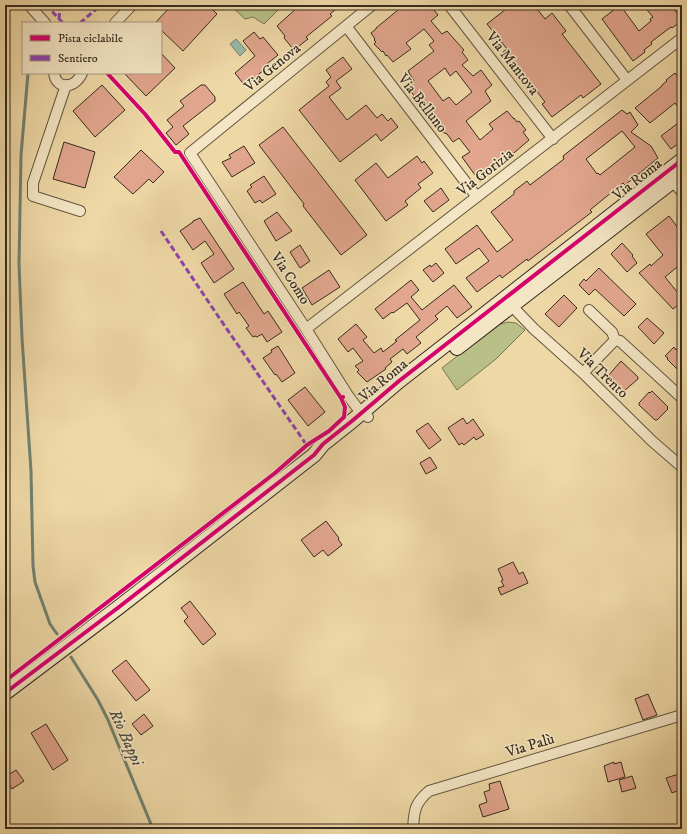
<svg xmlns="http://www.w3.org/2000/svg" width="687" height="834" font-family="'IM FELL DW Pica',serif">
<rect width="100%" height="100%" fill="#eed8a6"/>
<filter id="stains"><feTurbulence type="fractalNoise" baseFrequency=".005" numOctaves="4"/><feColorMatrix values="0 0 0 0 .2 0 0 0 0 .09 0 0 0 0 .02 0 0 0 .5 -.17"/></filter>
<radialGradient id="worn" r=".72"><stop offset=".6" stop-color="#630" stop-opacity="0"/><stop offset="1" stop-color="#630" stop-opacity=".3"/></radialGradient>
<path fill="#b8bf87" stroke="#777652" d="M230,5H283L264,24L253,17L245,19Z
M508,322L516,323L525,330L496,359L457,390L442,368L497,325Z"/>
<path fill="#99b9a9" stroke="#718171" d="M236,39L246,50L240,56L230,44Z"/>
<g fill="none" stroke-linecap="round" stroke-linejoin="round">
<path stroke="#718171" stroke-width="3" d="M28,73L21,155L19,264L22,338L31,471L33,566L35,582L50,624L57,634
M71,657L98,700L108,720L153,829"/>
</g>
<path fill="#e1a68d" stroke="#362c1e" fill-rule="evenodd" d="M172,5H208L217,14L183,51L161,30V23H155Z
M300,5H341L330,14L332,16L306,37L308,39L294,50L284,38L285,36L277,26Z
M404,5H430L438,15L431,21L442,34L447,31L464,50L462,52L468,60L462,65L473,76L481,70L492,85L485,91L491,101L466,121L480,140L493,129L489,124L507,111L514,119V118L517,122L519,121L526,130L523,132L529,140L480,182L462,157L470,152L459,138L453,142L447,134L442,132L435,122L437,121L422,101L419,103L408,87L414,81L408,71L434,51L429,45L434,41L424,29L406,43L411,49L393,62L387,55L386,56L383,51L382,52L374,44L376,42L374,40L375,39L371,33L376,29V28ZM445,68L450,76L456,71L472,92L456,105L449,97L443,101L428,81Z
M511,5H534L545,19L552,13L566,31L562,34L601,84L583,98L581,95L552,117L542,104L545,102L518,67L516,69L503,52L507,49L487,24Z
M620,5L639,31L651,21L650,19L653,17L643,5H671L681,18L679,20L680,22L672,28L671,27L651,42L652,44L644,50L645,52L633,61L602,19Z
M254,32L260,39L263,37L278,55L263,67L265,69L245,86L235,73L255,56L243,41Z
M161,53L175,68L146,96L124,73H161Z
M343,57L352,69L336,81L341,88L329,97L347,120L366,105L377,118L382,114L388,121L391,118L398,127L381,141L376,134L340,162L299,110L329,86L326,82L331,77L326,70Z
M675,73L682,82V113L675,103L650,123L635,108L662,86V85L667,81L666,80Z
M102,85L125,110L95,137L73,111Z
M201,85H205L215,97V101L183,126L189,134L176,145L166,133L173,127L167,120L184,106L180,101Z
M622,110L627,114L630,112L638,125L631,132L651,146L658,158L625,185L623,183L590,210L592,212L528,261L527,259L502,278L500,275L477,292L466,278L489,261L479,248L456,264L445,249L477,225L497,252L513,240L491,212L514,194V191L527,181L530,185L564,159L563,156ZM622,131L635,147L600,175L598,173L597,174L586,159Z
M682,120V141L671,149L661,136Z
M283,127L367,235L341,255L303,206L304,204L259,145Z
M64,142L95,152L85,188L53,179Z
M244,146L255,163L232,177L222,162L231,158L229,155Z
M141,150L164,172L153,183L149,179L133,194L114,177Z
M417,156L422,163L424,161L433,173L418,184L421,188L405,201L408,205L386,221L355,180L376,163L388,178Z
M264,176L276,194L262,203L260,200L255,203L247,191L252,187L250,185Z
M441,188L449,200L433,212L424,201Z
M277,212L292,231L276,241L264,221Z
M669,216L682,233V263L665,277L678,293L682,289V302L673,309L639,273L650,264L651,266L663,255L646,234Z
M200,218L234,269L214,283L201,263L214,254L205,241L193,250L180,231L193,222V221Z
M622,243L633,255L632,256L637,263L627,272L611,254Z
M300,245L310,261L300,268L290,252Z
M436,263L444,273L433,282L423,270L430,265L431,267Z
M599,268L636,304L624,316L595,289L589,295L579,285L584,279L586,281Z
M329,270L340,287L312,305L302,288Z
M411,280L419,290L411,297L422,310L454,285L472,307L457,318L447,306L435,316L438,319L416,337L421,343L407,354L403,349L390,359L392,362L385,368L386,369L367,382L357,372L359,370L355,366L363,361L353,348L348,352L338,339L356,324L367,337L363,340L374,353L381,348L383,352L397,341L395,340L420,320L407,303L393,313L392,312L383,319L375,309Z
M243,282L264,314L268,311L282,332L267,342L262,334L257,337L255,336L253,337L246,328L249,326L239,312L237,314L224,294Z
M564,295L577,308L559,327L545,314Z
M647,318L664,333L654,344L638,327Z
M682,343V374L667,359L668,358L665,356L674,347L676,350Z
M278,346L295,373L282,382L276,374L275,375L263,358L272,352L271,350Z
M621,361L638,377V379L624,391L608,376Z
M305,387L325,412L308,426L288,400Z
M652,391L668,407L667,408L668,409L657,420H655L639,405V403L649,392L650,393Z
M463,418L467,424L473,419L484,435L476,440L474,437L464,445L462,443L459,445L448,428Z
M428,423L441,440L429,449L416,431Z
M430,457L437,468L426,474L420,463Z
M326,521L339,538L338,539L342,545L328,556L323,550L314,557L301,540Z
M513,562L519,574L523,572L528,583L501,595L498,588L504,586L501,581L503,580L498,569Z
M190,601L216,634L203,645L184,621L188,617L181,608Z
M126,660L150,690L136,701L112,671Z
M648,694L657,715L643,720L635,699Z
M144,714L153,726L141,735L132,724Z
M46,724L68,760L53,770L31,733Z
M614,762V764L621,762L625,777L608,782L604,766Z
M16,770L24,781L12,789L5,777Z
M682,773V789L672,793L666,778Z
M632,776L636,788L622,792L619,780Z
M500,781L509,809L483,817L479,805L487,802L484,792L490,790L489,784Z"/>
<g fill="none" stroke-linecap="round" stroke-linejoin="round">
<g stroke="#645740" stroke-width="12">
<path id="street" d="M29,5L45,23
M449,5L553,139
M569,5L627,80
M115,23L132,5
M346,26L477,197
M54,73C56,90 75,89 82,73
M66,85L33,183V196L80,211
M669,177L682,192
M508,302L534,329L583,373L652,441L682,467
M589,310L612,332L615,340
M306,329L682,38
M583,373L615,340L620,341L682,398
M368,417L358,409L347,394L306,329L190,153L372,5
M413,829C414,810 415,803 429,791L682,715"/>
</g>
<g stroke="#362c1e" stroke-width="16">
<path id="secondary" d="M457,348L682,174
M5,693L119,607L314,455L323,444L352,421L399,381L682,160"/>
</g>
<use href="#street" stroke="#f4e6c5" stroke-width="10"/>
<use href="#secondary" stroke="#f4e6c5" stroke-width="14"/>
<path stroke="#8e44ad" stroke-width="3" stroke-dasharray="6 3" stroke-linecap="butt" d="M46,5L63,23
M59,19L60,5
M80,23L101,5
M161,231L220,319L308,447"/>
<g stroke="#f4e6c5" stroke-width="6">
<path id="cycleway" d="M107,73L145,114L175,152H179L341,398
M5,681L275,473L307,445L329,431L344,417L345,407L341,398L343,397
M5,693L119,607L314,455L323,444L352,421L399,381L682,160"/>
</g>
<use href="#cycleway" stroke="#d6006c" stroke-width="4"/>
</g>
<g text-anchor="middle" stroke-width="3" stroke-linejoin="round" paint-order="stroke">
<g font-size="15" fill="#362c1e" stroke="#f4e6c5">
<text transform="translate(513 63) rotate(52)" y="5">Via Mantova</text>
<text transform="translate(272 67) rotate(-39)" y="5">Via Genova</text>
<text transform="translate(423 103) rotate(52)" y="5">Via Belluno</text>
<text transform="translate(485 172) rotate(-38)" y="5">Via Gorizia</text>
<text transform="translate(637 179) rotate(-38)" y="5">Via Roma</text>
<text transform="translate(291 278) rotate(57)" y="5">Via Como</text>
<text transform="translate(603 373) rotate(44)" y="5">Via Trento</text>
<text transform="translate(383 380) rotate(-40)" y="5">Via Roma</text>
<text transform="translate(530 745) rotate(-17)" y="5">Via Palù</text>
</g>
<g font-size="16" font-style="italic" fill="#4f4f41" stroke="#f4e6c5">
<text transform="translate(127 737) rotate(66)" y="6">Rio Bappi</text>
</g>
</g>
<rect width="687" height="834" fill="none" stroke="#eed8a6" stroke-width="20"/>
<rect x="6" y="6" width="675" height="822" fill="none" stroke="#362c1e" stroke-width="2"/>
<rect x="10" y="10" width="667" height="814" fill="none" stroke="#362c1e"/>
<rect x="22" y="22" width="140" height="52" fill="#f4e6c5" stroke="#a89c82"/>
<rect x="30" y="35" width="20" height="6" fill="#d6006c" stroke="#a89c82"/>
<text x="58" y="42" font-size="12" fill="#362c1e">Pista ciclabile</text>
<rect x="30" y="55" width="20" height="6" fill="#8e44ad" stroke="#a89c82"/>
<text x="58" y="62" font-size="12" fill="#362c1e">Sentiero</text>
<rect width="100%" height="100%" filter="url(#stains)"/>
<rect width="100%" height="100%" fill="url(#worn)"/>
</svg>
